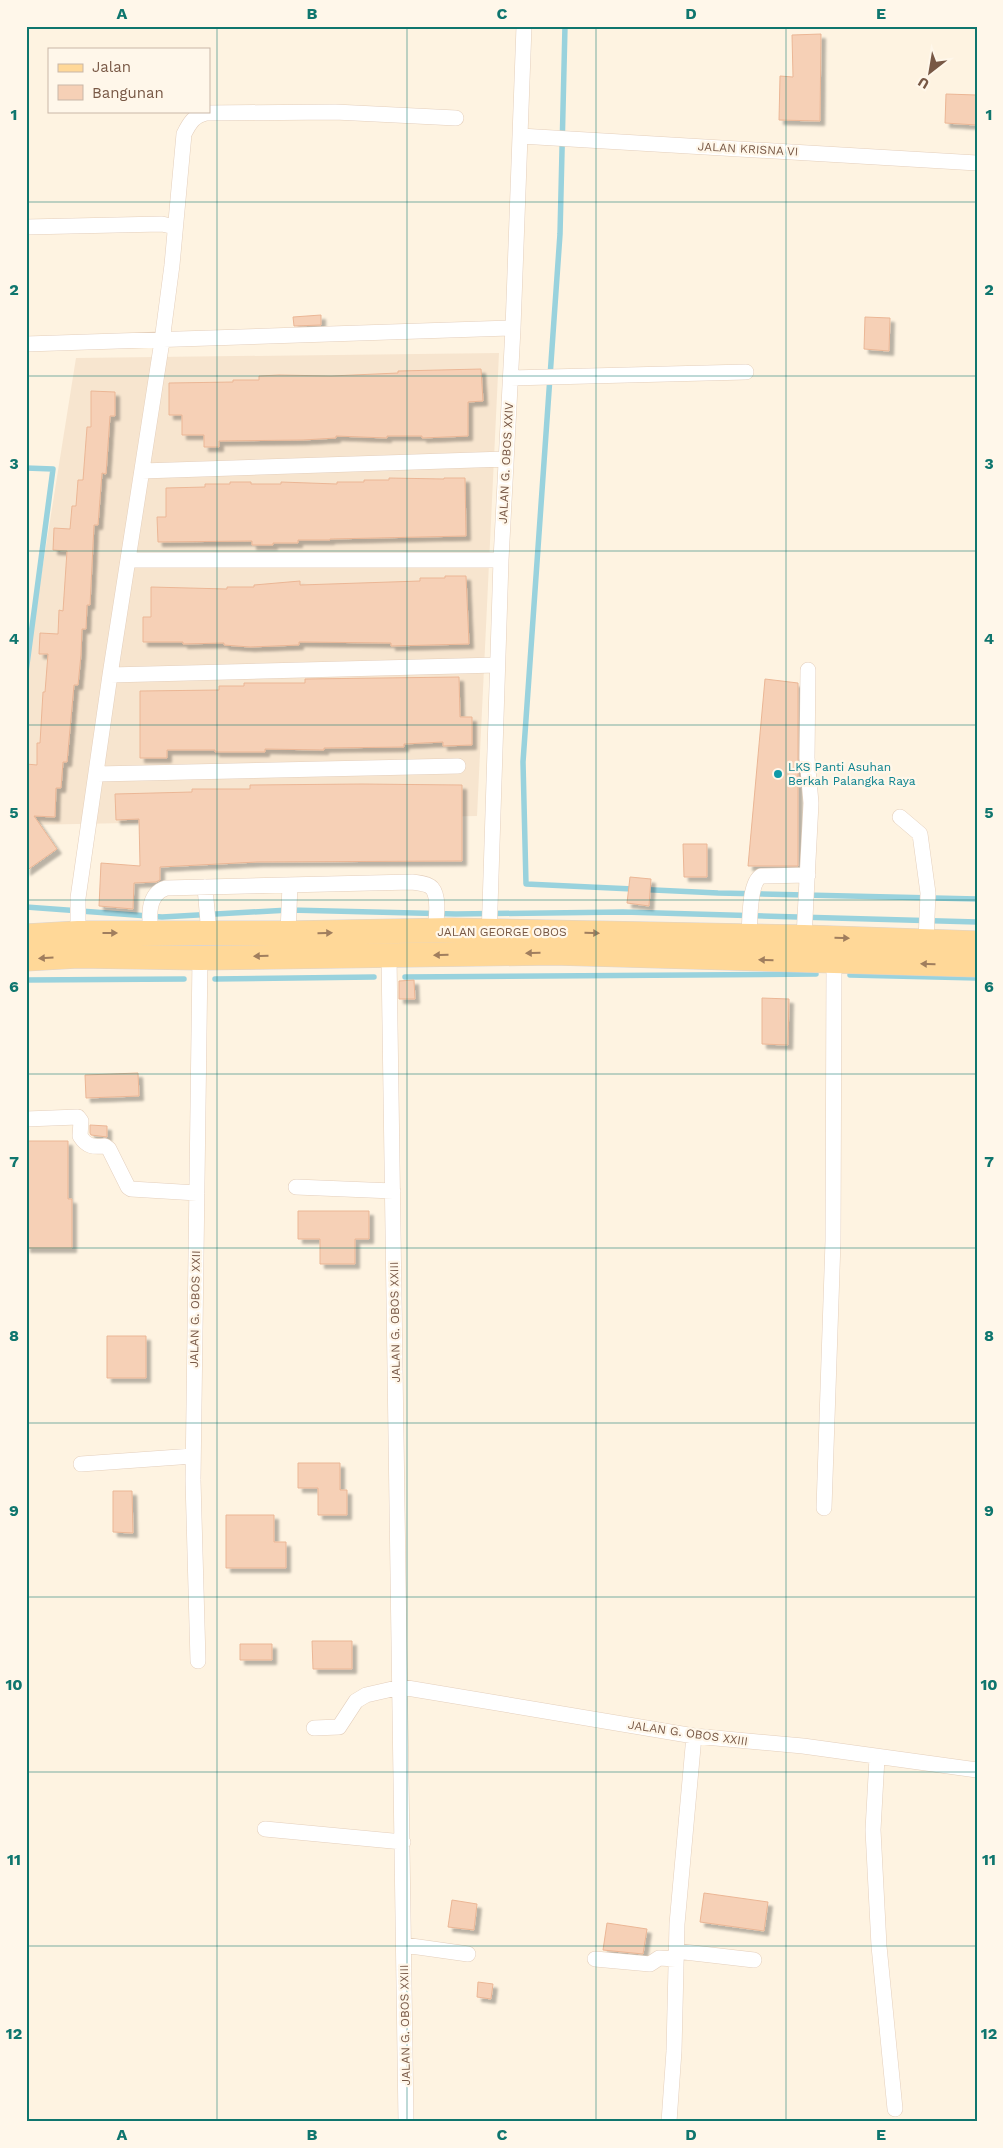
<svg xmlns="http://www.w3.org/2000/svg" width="1003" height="2148" font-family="'Work Sans',sans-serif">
<defs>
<filter id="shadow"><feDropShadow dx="4.5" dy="4.5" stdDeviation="1" flood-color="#0004"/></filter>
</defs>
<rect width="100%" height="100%" fill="#fef3e1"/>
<path fill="#f7e5cf" d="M499,353L477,816L26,825V671L76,358Z"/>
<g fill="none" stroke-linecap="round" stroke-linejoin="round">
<path stroke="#99d2dd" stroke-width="5.5" d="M565,26L560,234L523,762L526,884L718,893L977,899
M26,468L53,469L26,672
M26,907L162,917L289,910L456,914L623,912L977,922
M850,975L977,978
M405,977L816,974
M215,979L374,977
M26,980L184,979"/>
</g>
<path fill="#f6d0b6" stroke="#ebb695" filter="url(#shadow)" d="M821,34L820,121L779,120L780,76L793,77L792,35Z
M946,94L977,95V125L945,123Z
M321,315V325L294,326L293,317Z
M865,317L890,318L889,351L864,349Z
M481,369L483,401L468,402V436L422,438V436H387V438L336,436V438L303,440L219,441V447H204V435H182V415H169V383L233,382V380H259V376L279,375L331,376L398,373V371Z
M91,391L115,392V416H110L106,474L102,473L98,525H94L90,605H87L86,629H82L81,655L78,685H74L67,762H63L61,788H56L55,817L34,816L57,849L26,871V764L37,765V743H40L43,692H45L48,654H39L40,633L58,634L59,610L63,611L67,551L53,550L54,528L70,529L72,506H76L78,480H83L87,427H91Z
M389,478L444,479V478H465L466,536L330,539V540H298V543H273V545H252V541L158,542L157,517H166V488L205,487V484H230V482H251V484H281V482L337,484V482H364V480H389Z
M445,576H466L469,644L391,646V643L299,642V645L250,647L224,645V643L183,644V642H143V617H151V587L227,589V587H254V585L300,581V585L420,581V578H445Z
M459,677L460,717H472V745L443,746V742L404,744V747L324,748V750L265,749V752H215V750H167V758H140V691L219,690V686H244V683H305V679Z
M765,679L798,683V866H748Z
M362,784L462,785V861L257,862L160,867V880L156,882L134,883L133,909L99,906L101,863L140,866L139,819L116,820L115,794L192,792V789H250V785Z
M683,844H707V877H684Z
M630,877L651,879L649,906L627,903Z
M414,980L415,999H399V981Z
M762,998L789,999L788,1045L762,1044Z
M138,1073L139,1096L86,1098L85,1075Z
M90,1125L107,1126V1137L91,1135L90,1133Z
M26,1141H68V1199H72V1248H26Z
M298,1211H369V1239H355V1264H320V1239H298Z
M107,1336H146V1378H107Z
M298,1463H340V1490H347V1515H318V1488H298Z
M113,1491H132L133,1533L113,1532Z
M226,1515H274V1542H286V1568H226Z
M312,1641H352V1669H313Z
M240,1644H272V1660H240Z
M704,1893L768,1902L764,1931L700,1922Z
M452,1900L477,1904L474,1930L448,1927Z
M607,1923L647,1929L643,1954L603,1950Z
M478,1982L493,1984L491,1999L477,1997Z"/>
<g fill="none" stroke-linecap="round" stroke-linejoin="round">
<g stroke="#e4cfbc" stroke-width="16">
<path id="street" d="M520,136L977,163
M26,227L162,224L175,227
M26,344L513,328
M510,378L746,372
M142,471L506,459
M128,560H501
M110,675L497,665
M97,774L458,766
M900,817L920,834L928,893L926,941
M205,887L209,934
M151,933C149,917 147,894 166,888L412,882C418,883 427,883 432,888C440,897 436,920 435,932
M288,933L290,885
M749,936C750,921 749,883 761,876L808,875
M804,937L811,803L807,758L808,670
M489,939L501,560L513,328L524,26
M78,940V898L110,675L162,341L172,265L184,134C190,122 194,116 206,113L335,112L456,118
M389,956L406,2122
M26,1119L78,1117L81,1121L80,1136C87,1147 93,1147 105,1146L109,1149L128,1187L131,1189L197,1193
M296,1187L393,1191
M81,1464L193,1456
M824,1508L833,1241L834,962
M198,1661L193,1480L200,958
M314,1728L339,1727L356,1701L366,1695L401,1687L694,1736L803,1746L977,1770
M877,1758L873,1830L879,1946L895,2109
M265,1829L403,1842
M404,1945L468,1954
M676,1951L754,1960
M595,1959L650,1964L659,1958L676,1959
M669,2122L674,2051L677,1924L694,1736"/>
</g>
<g stroke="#dcd4cf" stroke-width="25">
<path id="primary" d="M26,936L78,933H288L451,930L804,937L977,943
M26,959L78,956L200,958L553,953L977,965"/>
</g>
<use href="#street" stroke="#fff" stroke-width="15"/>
<use href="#primary" stroke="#ffd898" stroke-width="24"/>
</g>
<defs><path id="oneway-solid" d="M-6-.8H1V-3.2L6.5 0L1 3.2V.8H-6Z" transform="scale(1.25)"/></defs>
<g fill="#a07e5e">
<use href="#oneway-solid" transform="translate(110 933)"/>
<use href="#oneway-solid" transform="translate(325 933) rotate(-1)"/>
<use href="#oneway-solid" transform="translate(592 933) rotate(1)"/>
<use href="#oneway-solid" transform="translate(842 938) rotate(2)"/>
<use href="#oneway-solid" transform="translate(533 953) rotate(179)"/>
<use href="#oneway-solid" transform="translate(441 955) rotate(179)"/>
<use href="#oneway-solid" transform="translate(261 956) rotate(178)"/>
<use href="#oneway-solid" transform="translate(46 958) rotate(177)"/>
<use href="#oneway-solid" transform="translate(766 960) rotate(-178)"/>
<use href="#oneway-solid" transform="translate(928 964) rotate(-179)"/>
</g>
<path fill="none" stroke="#0f766e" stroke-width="1" stroke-opacity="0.55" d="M217,26V2122M407,26V2122M596,26V2122M786,26V2122M26,202H977M26,376H977M26,551H977M26,725H977M26,900H977M26,1074H977M26,1248H977M26,1423H977M26,1597H977M26,1772H977M26,1946H977"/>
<circle fill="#0f9aa8" stroke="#fff7ea" stroke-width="2" cx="778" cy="774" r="5"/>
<g text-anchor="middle" stroke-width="4.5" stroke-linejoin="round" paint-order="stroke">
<g font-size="12" fill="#785845" stroke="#fff7ea">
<text transform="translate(748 149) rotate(3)" y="4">JALAN KRISNA VI</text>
<text transform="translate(506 463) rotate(-87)" y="4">JALAN G. OBOS XXIV</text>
<text x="502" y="936">JALAN GEORGE OBOS</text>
<text transform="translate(195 1309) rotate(-89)" y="4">JALAN G. OBOS XXII</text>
<text transform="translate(395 1322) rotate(-91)" y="4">JALAN G. OBOS XXIII</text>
<text transform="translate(688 1733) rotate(8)" y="4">JALAN G. OBOS XXIII</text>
<text transform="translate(405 2025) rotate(-91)" y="4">JALAN G. OBOS XXIII</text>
</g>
<g font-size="12" fill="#0d838f" stroke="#fff7ea" text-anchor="start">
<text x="788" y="771">LKS Panti Asuhan<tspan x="788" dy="14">Berkah Palangka Raya</tspan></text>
</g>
</g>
<rect width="1003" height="2148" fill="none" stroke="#fff7ea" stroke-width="55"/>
<rect x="48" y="48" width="162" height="65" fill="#fff7ea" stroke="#c9b7a8"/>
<rect x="58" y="64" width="25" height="8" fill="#ffd898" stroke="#c9b7a8"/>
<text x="92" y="72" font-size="15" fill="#785845">Jalan</text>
<rect x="58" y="85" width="25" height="15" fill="#f6d0b6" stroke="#c9b7a8"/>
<text x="92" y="98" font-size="15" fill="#785845">Bangunan</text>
<g transform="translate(930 72) rotate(211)" stroke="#fff7ea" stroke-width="4" paint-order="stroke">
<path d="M0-4L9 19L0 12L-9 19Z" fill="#785845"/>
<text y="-8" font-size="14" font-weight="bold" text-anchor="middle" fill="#785845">U</text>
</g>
<rect x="28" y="28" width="948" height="2092" fill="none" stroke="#0f766e" stroke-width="2"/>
<g font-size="16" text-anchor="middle" font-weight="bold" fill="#0f766e">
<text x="122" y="19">A</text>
<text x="312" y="19">B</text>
<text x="502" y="19">C</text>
<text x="691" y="19">D</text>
<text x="881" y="19">E</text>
<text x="14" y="120">1</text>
<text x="989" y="120">1</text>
<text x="14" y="295">2</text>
<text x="989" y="295">2</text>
<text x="14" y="469">3</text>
<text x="989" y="469">3</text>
<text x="14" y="644">4</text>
<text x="989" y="644">4</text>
<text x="14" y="818">5</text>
<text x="989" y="818">5</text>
<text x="14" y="992">6</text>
<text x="989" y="992">6</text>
<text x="14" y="1167">7</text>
<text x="989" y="1167">7</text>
<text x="14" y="1341">8</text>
<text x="989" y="1341">8</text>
<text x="14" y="1516">9</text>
<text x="989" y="1516">9</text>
<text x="14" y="1690">10</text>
<text x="989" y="1690">10</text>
<text x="14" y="1865">11</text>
<text x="989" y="1865">11</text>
<text x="14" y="2039">12</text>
<text x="989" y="2039">12</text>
<text x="122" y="2140">A</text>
<text x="312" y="2140">B</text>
<text x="502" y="2140">C</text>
<text x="691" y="2140">D</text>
<text x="881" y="2140">E</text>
</g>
</svg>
